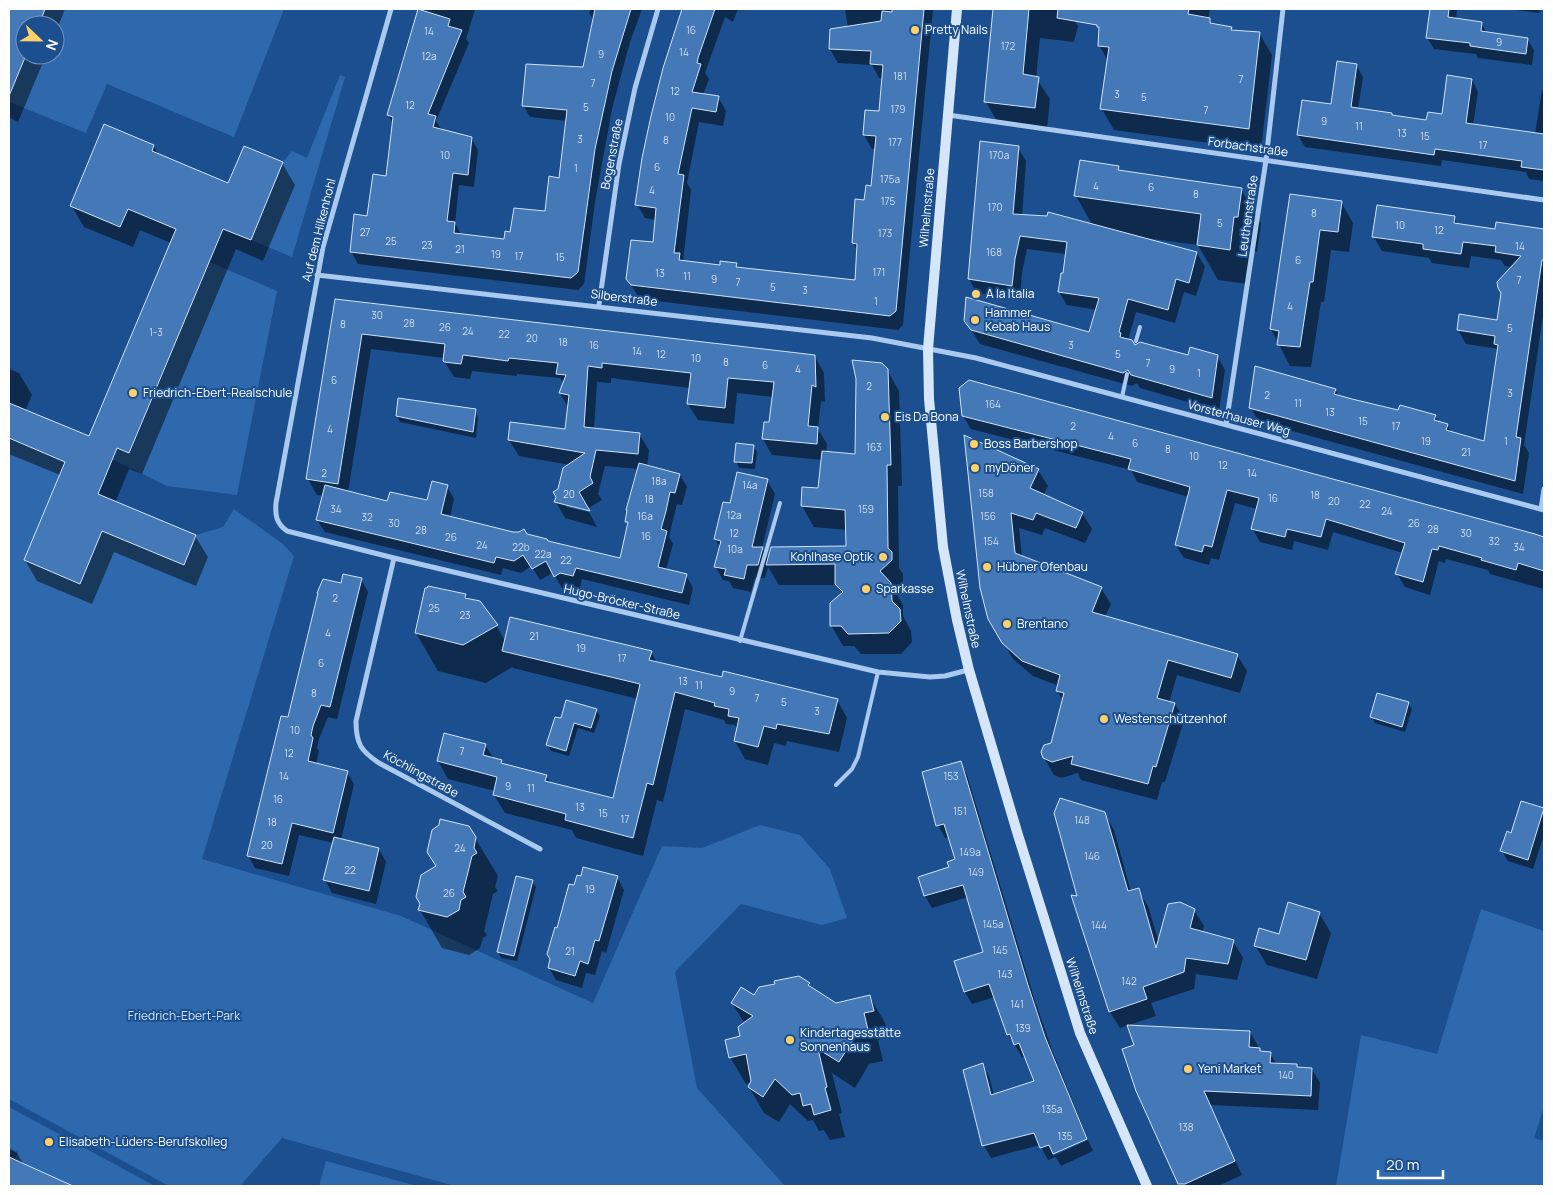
<svg xmlns="http://www.w3.org/2000/svg" width="1553" height="1195" font-family="Manrope,sans-serif">
<rect width="100%" height="100%" fill="#1b4f8f"/>
<path fill="#2e69ad" d="M45,9H284L234,137L107,84L86,133L9,102V96L26,55H55V25H39Z
M340,75L345,77L292,257L251,240L283,162L292,151L307,158Z
M210,262L277,291L237,495L167,486L105,456L110,445L130,453Z
M9,438L65,462L24,560L80,582L95,549L94,528L184,565L196,535L223,527L234,509L283,544L294,556L202,859L401,916L593,1003L662,846L702,848L760,825L800,835L830,869L847,918L822,925L741,904L675,972L697,1088L785,1186H455L282,1138L240,1186H169L9,1099Z
M1481,909L1544,931V1107L1534,1138L1544,1141V1186H1336L1361,1035L1437,1054Z
M9,1107L155,1186H73L15,1159L18,1152L9,1148Z
M326,1161L417,1186H319Z"/>
<path fill="#0007" fill-rule="evenodd" d="M9,9H65L55,34V25H25V55H46L18,122L9,117Z
M419,9H475L466,39L469,43L436,121L442,130L471,138L478,150L474,187L459,185L455,223L461,235L506,240L512,233L546,213L560,179L567,121L530,117L523,105L584,68L594,21L589,13L591,9H642L630,42L612,109L595,202L584,284L578,290L358,264L351,251L387,177L394,125L388,115Z
M683,9H738L733,22L725,17L705,73L709,79L703,95L718,97L726,111L723,126L699,122L687,183L691,190L683,262L721,266L736,264L738,268L857,282L858,252L853,243L866,201L873,187L876,149H872L864,135L880,112L883,78H879L872,65L838,63L830,49L848,28L845,9H933L903,325L898,330L640,299L636,293L627,278L654,243L656,220L645,218L637,204L677,27Z
M995,9H1072L1071,15L1078,26L1074,42L1040,38L1036,78L1050,99L1047,129L998,123L986,102Z
M1129,9H1210L1208,19L1213,25L1231,28L1233,31L1259,33L1272,55L1261,150L1114,130L1102,109L1108,61L1099,45L1100,30L1098,26L1128,16Z
M1431,9H1457L1456,19L1481,23L1487,33L1527,39L1534,50L1532,65L1478,58L1476,54L1434,49L1427,37Z
M1508,9H1540L1539,13Z
M1356,65L1363,77L1358,109L1427,122L1443,115L1472,80L1478,92L1473,125L1535,134L1542,90L1544,91V181L1529,179L1526,172L1442,160L1441,166L1305,147L1298,135L1303,101L1332,105Z
M154,146L158,155L229,184L244,148L282,163L295,185L263,261L236,249L142,474L129,469L115,503L195,536L208,557L196,586L114,552L92,604L37,581L25,560L60,475L9,454V369L19,373L32,395L25,411L90,438L171,243L140,230L133,247L84,227L71,205Z
M1018,148L1026,161L1022,216L1093,226L1076,196L1118,167L1120,171L1241,189L1261,224L1257,252L1254,251L1249,284L1218,280L1198,245L1145,238V240L1197,253L1205,267L1196,296L1184,292L1175,323L1136,312L1128,340L1135,346L1189,356H1217L1225,370L1219,411L1140,388L1137,383L1132,386L980,344L966,321L1090,333L1097,310L1067,305L1059,292L1064,275L1067,254L1027,249L1022,273L1020,299L977,293L969,279Z
M1291,196L1341,202L1353,223L1349,252L1331,250L1324,302H1321L1311,367L1290,366L1271,329Z
M1454,217L1458,225L1496,230L1544,231V309L1524,445L1529,453L1523,494L1259,422L1251,408L1335,390L1340,397L1399,412L1435,416L1439,423L1447,425L1452,433L1486,443L1499,349L1466,344L1458,330L1498,322L1512,267L1505,266L1501,260L1471,256L1469,268L1432,263L1429,258L1382,251L1374,237Z
M336,300L815,357L824,373L825,402L821,401L818,429L827,444L826,453L856,455L887,370L899,391L902,486H898L899,568L903,574V581L894,590L903,605V616L911,631L912,642L901,654H861L854,646H843L831,625L842,594L837,585H779L768,567L765,578H755L751,592L733,588L729,581L723,580L715,566L720,548L715,539L731,505L767,480L775,494L762,548L769,560L847,548V530L814,527L802,506L804,488L819,489L822,460L772,455L763,439L765,423L770,424L773,397L737,393L734,424L698,420L688,404L690,388L611,378V383L597,382L594,429L639,434L649,450L647,467L680,475L687,487L682,505L677,504L672,524L669,537L673,544L666,570L686,575L693,588L689,605L582,579L580,588L568,585L562,588L553,573L540,580L531,566L521,573L503,568L501,575L325,532L317,520L324,496L317,495L308,479ZM371,349L444,358V361L454,377L470,379L472,371L517,376V374L560,378L564,384L560,393L569,409L566,431L509,440L519,456L570,465L556,502L565,518L597,527L589,512L566,507V504L587,509L602,500L598,494L605,466L639,469L626,521L629,526L621,559L450,517L454,499L447,486L428,502H388L348,492Z
M969,381L1544,539V589L1490,574L1488,570L1446,559L1445,563L1439,561L1430,595L1405,587L1397,574L1403,553L1333,532L1328,550L1294,541L1292,550L1260,542L1252,528L1257,509L1235,503L1219,560L1211,558L1209,565L1184,558L1176,545L1189,497L1137,482L1131,470L971,429L963,416Z
M475,410L478,417L476,438L400,422L397,415Z
M966,437L1038,470L1048,486L1043,496L1082,513L1092,529L1085,543L1045,528L1042,535L1019,528L1022,557L1101,588L1111,604L1105,617L1237,655L1247,671L1240,693L1177,675L1169,703L1175,704L1184,720L1165,782H1162L1157,800L1081,780L1078,773L1061,778L1054,775L1044,758L1052,744L1063,700L1057,691L1059,686L1033,676L1013,659L989,618Z
M753,446L757,452L755,469L739,468L736,461Z
M361,579L368,592L337,719L328,717L319,739L317,748L319,751L316,765L347,772L354,784L341,840L379,849L386,862L376,904L332,893L325,880L334,843L299,835L289,876L255,868L248,855L289,719L342,585Z
M465,595L496,625L505,641L651,652L657,663L723,679L837,700L847,718L839,752L787,741L786,746L774,743L768,765L745,759L735,741L738,730L735,725L726,724L724,720L685,709L663,802L657,800L643,856L576,838L572,830L505,813L494,795L495,791L448,779L438,761L485,745L494,759L501,761L504,765L546,776L551,784L614,800L638,699L513,668L512,667L486,683L438,671L416,633Z
M1408,703L1412,709L1405,732L1375,723L1372,717Z
M596,710L600,716L594,733L578,728L569,756L551,751L548,745L561,720Z
M960,763L967,775L1034,998L1052,1050L1087,1137L1053,1153V1156L1088,1140L1093,1151L1061,1166L1056,1157L1048,1160L1040,1145L991,1158L984,1146L982,1064L989,1076L994,1095L1036,1082L1025,1056L1022,1057L1008,1034L995,997L972,1004L965,992L956,962L985,953L968,897L932,908L925,896L919,878L951,868L957,860L950,837L945,838L938,825Z
M1522,802L1544,810V835L1533,869L1508,861L1502,851L1512,834Z
M1104,813L1114,830L1131,892L1138,890L1148,906L1159,943L1194,910L1204,926L1202,933L1233,941L1243,958L1237,980L1196,974L1194,989L1151,1003L1156,1016L1120,1028L1110,1012L1072,896L1079,898Z
M475,838L498,876L495,887L498,891L493,894L484,931L487,935L483,938L480,948L469,955L442,948L420,910L437,867Z
M617,877L624,890L606,953L602,951L595,975L586,973L582,988L556,980L549,968L558,929L575,887Z
M532,881L536,887L517,961L501,958L498,951Z
M1319,913L1331,933L1317,979L1267,965L1255,945L1280,935Z
M809,984L813,990L836,1004L870,997L885,1023L888,1037L878,1040L883,1061L869,1064L855,1088L832,1073L842,1113L839,1114L845,1137L830,1140L824,1130L819,1131L813,1120L808,1121L790,1104L779,1122L764,1113L749,1087L752,1082L746,1084L730,1057L742,1037L745,1024L732,1003Z
M1250,1032L1258,1046L1257,1049H1260L1262,1053H1270L1277,1065L1296,1066L1298,1068L1312,1069L1320,1083L1318,1110L1210,1105L1242,1175L1218,1186H1180L1137,1090Z
M9,1149L17,1153L24,1165L70,1186H9Z"/>
<path fill="#4478b7" stroke="#cfe3fa" d="M9,9H45L39,25H25L26,55L9,96Z
M418,9L450,19L448,26L462,30L428,114L436,116L433,127L472,137L468,175L453,173L447,221L455,222L454,233L504,239L505,231L510,232L514,208L545,211L549,176L559,178L567,110L522,106L526,64L583,67L595,9H631L612,71L595,149L578,272L571,278L350,252L354,214L367,216L373,174L386,176L393,117L387,115Z
M682,9H715L698,58L697,63L701,64L692,92L719,96L716,112L692,108L678,174L684,175L674,253H680L679,260L720,265V261L728,262L737,263L736,267L855,280L857,244L852,243L855,199L864,200L866,185L871,186L876,136L863,135L865,110L879,111L883,65L870,64L871,51L829,49L830,29L881,21L882,11L892,12V9H924L896,311L890,316L631,285L626,279L631,240L653,242L656,208L635,205L642,158L651,116L663,68Z
M993,9H1029L1023,74L1039,77L1035,108L984,102Z
M1058,9H1189L1188,14L1210,18V23L1232,27L1231,30L1260,32L1249,129L1100,109L1109,47L1098,46L1099,27H1097V25L1057,18Z
M1430,9H1449L1448,17L1482,22L1481,31L1528,38L1526,54L1470,46V43L1426,38Z
M1337,61L1357,64L1351,107L1392,113V115L1426,120L1428,112L1442,114L1447,75L1472,79L1466,123L1544,134V170L1521,167L1522,161L1435,149L1434,155L1297,135L1302,100L1331,104Z
M104,124L154,145L152,151L228,183L244,146L283,162L251,240L223,229L129,453L117,448L98,494L196,535L184,565L102,531L80,584L24,560L65,462L9,438V403L89,436L176,229L128,209L120,227L70,206Z
M980,141L1019,146L1013,214L1047,216L1048,212L1197,252L1189,283L1176,279L1168,310L1128,299L1119,332L1121,333L1120,337L1132,340L1135,345L1140,342L1188,355L1190,347L1218,355L1212,398L1131,375L1128,370L1123,373L971,330L964,321L966,297L1089,332L1099,298L1058,292L1061,273H1063L1067,242L1020,236L1015,259L1012,286L968,279Z
M1080,160L1119,166L1118,170L1242,188L1238,217H1234L1230,250L1197,245L1201,214L1074,196Z
M1290,194L1342,201L1338,232L1320,230L1313,282H1310L1300,347L1277,345L1279,331L1270,329Z
M1377,205L1455,216L1454,223L1495,229L1496,222L1544,229V260H1542L1516,437L1521,438L1515,481L1249,408L1255,366L1336,389L1334,394L1352,399L1398,410L1400,405L1436,415L1434,420L1448,424L1446,430L1484,441L1498,345L1494,344L1495,336L1457,330L1459,314L1497,320L1501,293L1498,288L1497,282L1521,256L1495,252L1496,246L1463,242L1461,254L1423,249V244L1372,237Z
M335,299L815,355L816,387L812,385L808,426L818,427L817,444L762,439L764,422H769L774,382L728,378L725,408L687,404L691,373L602,363V368L588,366L584,427L640,433L638,454L596,450L590,477L593,483L579,492L590,511L554,502L556,497L553,492L558,489L563,468L585,453L508,440L510,422L565,429L569,395L559,393L566,375L556,374L558,363L509,358L508,361L463,355L461,364L444,362L443,361L445,344L362,334L338,484L306,479Z
M852,360L882,363L888,369L891,465H887L888,548L892,552V560L880,571L891,583L892,601L900,609L901,621L889,633L848,634L841,626H830V603L843,592L835,584V564L766,565L771,547L846,546L845,510L801,506L802,487L818,488L822,451L855,454L856,379Z
M969,380L1535,534L1544,537V571L1518,563L1516,570L1481,560L1482,558L1439,546L1438,550L1432,549L1423,582L1395,574L1405,543L1326,519L1321,537L1287,529L1285,537L1251,529L1259,498L1227,490L1212,547L1204,545L1202,552L1175,545L1190,487L1128,469L1131,459L962,416L959,388Z
M398,398L476,409L473,432L396,416Z
M964,435L1039,469L1030,488L1083,512L1076,528L1036,513L1033,520L1011,513L1015,553L1102,587L1092,612L1238,654L1231,678L1168,660L1157,698L1175,703L1156,767L1153,766L1148,784L1071,764L1073,756L1052,762L1043,758L1041,752L1044,745L1051,743L1064,693L1056,691L1060,675L1022,661L1002,643L988,619L980,588Z
M736,443L754,445L752,463L734,462Z
M639,463L680,474L675,493L670,492L666,511L661,529L667,531L658,567L687,574L682,593L576,568L573,576L560,573L554,577L546,561L532,569L523,555L514,561L496,557L494,563L316,520L325,485L387,501L390,492L427,500L432,481L448,485L441,514L513,532H519L524,529L527,534L547,539L548,541L620,558L628,522H625L627,510H626Z
M737,472L768,479L752,547H763L758,565H747L744,579L724,575L726,569L714,567L721,541L714,539L723,502L730,503Z
M343,574L362,578L330,707L321,705L313,726L311,735L313,738L308,761L348,771L333,833L292,823L282,864L247,856L281,716L288,717L318,593H317L323,579L341,583Z
M428,586L466,594L465,598L480,601L498,625L463,645L415,633L425,588H427Z
M510,617L652,651L649,660L722,677L723,671L838,699L829,734L777,724L776,729L764,726L758,747L734,741L739,718L728,716L729,709L714,706L715,703L675,692L653,785L647,783L633,838L565,820L566,814L493,795L497,777L437,761L444,733L486,744L483,755L502,760L501,763L547,775L545,781L613,798L640,684L502,651Z
M1377,693L1409,702L1402,727L1370,717Z
M566,700L597,709L591,728L574,723L566,751L546,745L555,717L561,718Z
M961,761L1028,985L1045,1037L1087,1139L1053,1154L1049,1145L1040,1148L1034,1133L982,1146L963,1070L983,1063L991,1095L1034,1081L1019,1043L1014,1045L1010,1034L1007,1035L989,984L964,992L954,961L983,952L963,885L924,896L918,877L949,867L947,862L955,859L944,824L936,826L922,772Z
M1060,798L1105,812L1128,891L1139,888L1156,948L1168,904L1180,902L1195,909L1190,928L1234,940L1228,964L1186,958L1184,972L1143,987L1147,999L1109,1012L1071,895L1077,896L1054,813Z
M1521,801L1544,808L1528,860L1500,851L1507,831L1511,833Z
M440,819L469,826L476,837L474,848L477,853L472,856L463,892L466,897L461,900L459,910L447,917L418,910L420,904L416,897L421,875L436,866L427,852L432,830L439,825Z
M334,837L379,848L369,891L323,880Z
M583,867L618,876L599,941L595,940L588,964L580,961L575,976L548,968L550,959L547,954L555,927L557,928L569,884L574,885L577,875L581,876Z
M516,876L533,880L514,956L497,952Z
M1288,902L1320,912L1306,960L1254,946L1259,928L1279,934Z
M799,976L810,983L808,985L836,1003L870,995L874,1011L864,1013L869,1034L854,1038L839,1062L818,1049L827,1087L825,1088L831,1110L814,1115L811,1104L803,1106L800,1093L792,1095L775,1079L763,1097L748,1087L751,1081L746,1054L729,1058L725,1040L740,1036L738,1027L753,1016L731,1003L741,987L754,995L759,987L775,984L774,981Z
M1127,1025L1250,1031L1249,1047L1260,1048V1051L1271,1052L1270,1063L1297,1064V1067L1312,1068L1311,1096L1204,1091L1235,1161L1185,1184H1178L1136,1091L1122,1049L1134,1045Z
M9,1157L73,1186H9Z"/>
<g fill="none" stroke-linecap="round" stroke-linejoin="round">
<path stroke="#a9c9ee" stroke-width="4" d="M1136,341L1140,327
M1122,397L1127,374
M740,641L780,503
M836,785L852,769L858,757L878,672"/>
<path stroke="#a9c9ee" stroke-width="5" d="M391,9L323,247L276,503C275,515 276,523 287,531L394,558L878,672L930,677L945,676L968,670
M948,115L1544,200
M317,275L872,338L976,358L1544,510
M599,305L619,164L635,88L658,9
M1226,425L1266,160L1283,9
M1541,509L1544,489
M394,558L356,721C356,744 361,751 379,763L540,849"/>
<path stroke="#d6e6fa" stroke-width="10" d="M957,9L928,349L929,399L943,547L957,620L969,670L1018,835L1080,1033L1147,1186"/>
</g>
<g fill="#ffd166" stroke="#1b4f8f" stroke-width="2">
<circle cx="915" cy="30" r="5"/>
<circle cx="976" cy="294" r="5"/>
<circle cx="975" cy="320" r="5"/>
<circle cx="133" cy="393" r="5"/>
<circle cx="885" cy="417" r="5"/>
<circle cx="974" cy="444" r="5"/>
<circle cx="975" cy="468" r="5"/>
<circle cx="883" cy="557" r="5"/>
<circle cx="987" cy="567" r="5"/>
<circle cx="866" cy="589" r="5"/>
<circle cx="1007" cy="624" r="5"/>
<circle cx="1104" cy="719" r="5"/>
<circle cx="790" cy="1040" r="5"/>
<circle cx="1188" cy="1069" r="5"/>
<circle cx="49" cy="1142" r="5"/>
</g>
<g text-anchor="middle" stroke-width="4" stroke-linejoin="round" paint-order="stroke">
<g font-size="10" fill="#d0dded">
<text x="691" y="34">16</text>
<text x="429" y="35">14</text>
<text x="1499" y="46">9</text>
<text x="1008" y="50">172</text>
<text x="684" y="56">14</text>
<text x="601" y="58">9</text>
<text x="429" y="60">12a</text>
<text x="900" y="80">181</text>
<text x="1241" y="83">7</text>
<text x="593" y="87">7</text>
<text x="675" y="95">12</text>
<text x="1117" y="98">3</text>
<text x="1144" y="101">5</text>
<text x="410" y="109">12</text>
<text x="586" y="111">5</text>
<text x="898" y="113">179</text>
<text x="1206" y="114">7</text>
<text x="670" y="121">10</text>
<text x="1324" y="125">9</text>
<text x="1359" y="130">11</text>
<text x="1402" y="137">13</text>
<text x="1425" y="140">15</text>
<text x="580" y="143">3</text>
<text x="666" y="144">8</text>
<text x="895" y="146">177</text>
<text x="1483" y="149">17</text>
<text x="445" y="159">10</text>
<text x="999" y="159">170a</text>
<text x="657" y="171">6</text>
<text x="576" y="172">1</text>
<text x="890" y="183">175a</text>
<text x="1096" y="190">4</text>
<text x="1151" y="191">6</text>
<text x="652" y="194">4</text>
<text x="1196" y="198">8</text>
<text x="888" y="205">175</text>
<text x="995" y="211">170</text>
<text x="1314" y="217">8</text>
<text x="1220" y="227">5</text>
<text x="1400" y="229">10</text>
<text x="1439" y="234">12</text>
<text x="365" y="236">27</text>
<text x="885" y="237">173</text>
<text x="391" y="245">25</text>
<text x="427" y="249">23</text>
<text x="1520" y="250">14</text>
<text x="460" y="253">21</text>
<text x="994" y="256">168</text>
<text x="496" y="258">19</text>
<text x="519" y="260">17</text>
<text x="560" y="261">15</text>
<text x="1298" y="264">6</text>
<text x="879" y="276">171</text>
<text x="660" y="277">13</text>
<text x="687" y="280">11</text>
<text x="714" y="283">9</text>
<text x="1519" y="284">7</text>
<text x="738" y="286">7</text>
<text x="773" y="291">5</text>
<text x="805" y="294">3</text>
<text x="876" y="305">1</text>
<text x="1290" y="310">4</text>
<text x="377" y="319">30</text>
<text x="409" y="327">28</text>
<text x="343" y="328">8</text>
<text x="445" y="331">26</text>
<text x="1510" y="332">5</text>
<text x="468" y="335">24</text>
<text x="156" y="336">1-3</text>
<text x="504" y="338">22</text>
<text x="532" y="342">20</text>
<text x="563" y="346">18</text>
<text x="594" y="349">16</text>
<text x="1071" y="349">3</text>
<text x="637" y="355">14</text>
<text x="661" y="358">12</text>
<text x="1118" y="358">5</text>
<text x="696" y="362">10</text>
<text x="726" y="366">8</text>
<text x="1148" y="367">7</text>
<text x="765" y="369">6</text>
<text x="798" y="373">4</text>
<text x="1172" y="373">9</text>
<text x="1199" y="377">1</text>
<text x="334" y="384">6</text>
<text x="869" y="390">2</text>
<text x="1510" y="397">3</text>
<text x="1267" y="399">2</text>
<text x="1298" y="407">11</text>
<text x="993" y="408">164</text>
<text x="1330" y="416">13</text>
<text x="1363" y="425">15</text>
<text x="1073" y="430">2</text>
<text x="1396" y="430">17</text>
<text x="330" y="433">4</text>
<text x="1111" y="440">4</text>
<text x="1426" y="445">19</text>
<text x="1506" y="445">1</text>
<text x="1135" y="447">6</text>
<text x="874" y="451">163</text>
<text x="1168" y="453">8</text>
<text x="1466" y="456">21</text>
<text x="1194" y="460">10</text>
<text x="1223" y="469">12</text>
<text x="324" y="477">2</text>
<text x="1252" y="477">14</text>
<text x="659" y="485">18a</text>
<text x="750" y="489">14a</text>
<text x="986" y="497">158</text>
<text x="569" y="498">20</text>
<text x="1315" y="499">18</text>
<text x="1273" y="502">16</text>
<text x="649" y="503">18</text>
<text x="1334" y="505">20</text>
<text x="1365" y="508">22</text>
<text x="336" y="513">34</text>
<text x="866" y="513">159</text>
<text x="1387" y="515">24</text>
<text x="734" y="519">12a</text>
<text x="645" y="520">16a</text>
<text x="988" y="520">156</text>
<text x="367" y="521">32</text>
<text x="394" y="527">30</text>
<text x="1414" y="527">26</text>
<text x="1433" y="533">28</text>
<text x="421" y="534">28</text>
<text x="734" y="537">12</text>
<text x="1466" y="537">30</text>
<text x="646" y="540">16</text>
<text x="451" y="541">26</text>
<text x="991" y="545">154</text>
<text x="1494" y="545">32</text>
<text x="482" y="549">24</text>
<text x="521" y="551">22b</text>
<text x="1519" y="551">34</text>
<text x="735" y="553">10a</text>
<text x="543" y="558">22a</text>
<text x="566" y="564">22</text>
<text x="335" y="602">2</text>
<text x="434" y="612">25</text>
<text x="465" y="619">23</text>
<text x="328" y="637">4</text>
<text x="534" y="640">21</text>
<text x="581" y="652">19</text>
<text x="622" y="662">17</text>
<text x="321" y="667">6</text>
<text x="683" y="685">13</text>
<text x="699" y="689">11</text>
<text x="732" y="695">9</text>
<text x="314" y="697">8</text>
<text x="757" y="702">7</text>
<text x="784" y="706">5</text>
<text x="817" y="715">3</text>
<text x="295" y="734">10</text>
<text x="462" y="755">7</text>
<text x="289" y="757">12</text>
<text x="284" y="780">14</text>
<text x="951" y="780">153</text>
<text x="508" y="790">9</text>
<text x="531" y="792">11</text>
<text x="278" y="803">16</text>
<text x="580" y="811">13</text>
<text x="960" y="815">151</text>
<text x="603" y="817">15</text>
<text x="625" y="823">17</text>
<text x="1082" y="824">148</text>
<text x="272" y="826">18</text>
<text x="267" y="849">20</text>
<text x="460" y="852">24</text>
<text x="970" y="856">149a</text>
<text x="1092" y="860">146</text>
<text x="350" y="874">22</text>
<text x="976" y="876">149</text>
<text x="590" y="893">19</text>
<text x="449" y="897">26</text>
<text x="993" y="928">145a</text>
<text x="1099" y="929">144</text>
<text x="1000" y="954">145</text>
<text x="570" y="955">21</text>
<text x="1005" y="978">143</text>
<text x="1129" y="985">142</text>
<text x="1017" y="1008">141</text>
<text x="1023" y="1032">139</text>
<text x="1286" y="1079">140</text>
<text x="1052" y="1113">135a</text>
<text x="1186" y="1131">138</text>
<text x="1065" y="1140">135</text>
</g>
<g font-size="12" fill="#fff" stroke="#1b4f8f" text-anchor="start">
<text x="925" y="34">Pretty Nails</text>
<text x="986" y="298">A la Italia</text>
<text x="985" y="317">Hammer<tspan x="985" dy="14">Kebab Haus</tspan></text>
<text x="143" y="397">Friedrich-Ebert-Realschule</text>
<text x="895" y="421">Eis Da Bona</text>
<text x="984" y="448">Boss Barbershop</text>
<text x="985" y="472">myDöner</text>
<text x="873" y="561" text-anchor="end">Kohlhase Optik</text>
<text x="997" y="571">Hübner Ofenbau</text>
<text x="876" y="593">Sparkasse</text>
<text x="1017" y="628">Brentano</text>
<text x="1114" y="723">Westenschützenhof</text>
<text x="800" y="1037">Kindertagesstätte<tspan x="800" dy="14">Sonnenhaus</tspan></text>
<text x="1198" y="1073">Yeni Market</text>
<text x="59" y="1146">Elisabeth-Lüders-Berufskolleg</text>
</g>
<g font-size="12" fill="#fff" stroke="#1b4f8f">
<text transform="translate(1248 147) rotate(8)" y="4">Forbachstraße</text>
<text transform="translate(612 154) rotate(-79)" y="4">Bogenstraße</text>
<text transform="translate(927 208) rotate(-85)" y="4">Wilhelmstraße</text>
<text transform="translate(1248 216) rotate(-82)" y="4">Leuthenstraße</text>
<text transform="translate(319 230) rotate(-76)" y="4">Auf dem Hilkenhohl</text>
<text transform="translate(624 298) rotate(7)" y="4">Silberstraße</text>
<text transform="translate(1239 418) rotate(15)" y="4">Vorsterhauser Weg</text>
<text transform="translate(622 602) rotate(13)" y="4">Hugo-Bröcker-Straße</text>
<text transform="translate(968 609) rotate(78)" y="4">Wilhelmstraße</text>
<text transform="translate(421 774) rotate(29)" y="4">Köchlingstraße</text>
<text transform="translate(1082 996) rotate(72)" y="4">Wilhelmstraße</text>
</g>
<g font-size="12" fill="#cfe3fa" stroke="#1b4f8f">
<text x="184" y="1020">Friedrich-Ebert-Park</text>
</g>
</g>
<rect width="1553" height="1195" fill="none" stroke="#ffffff" stroke-width="20"/>
<g transform="translate(40 40) rotate(112)"><circle r="24" fill="#1b4f8f" stroke="#7695bc"/>
<path d="M0-4L9 19L0 12L-9 19Z" fill="#ffd166"/>
<text y="-8" font-size="14" font-weight="bold" text-anchor="middle" fill="#ffffff">N</text>
</g>
<path d="M1378 1170v8h65v-8" fill="none" stroke="#ffffff" stroke-width="2.5"/>
<text x="1386" y="1170" font-size="15" fill="#ffffff" stroke="#1b4f8f" stroke-width="4" paint-order="stroke">20 m</text>
</svg>
